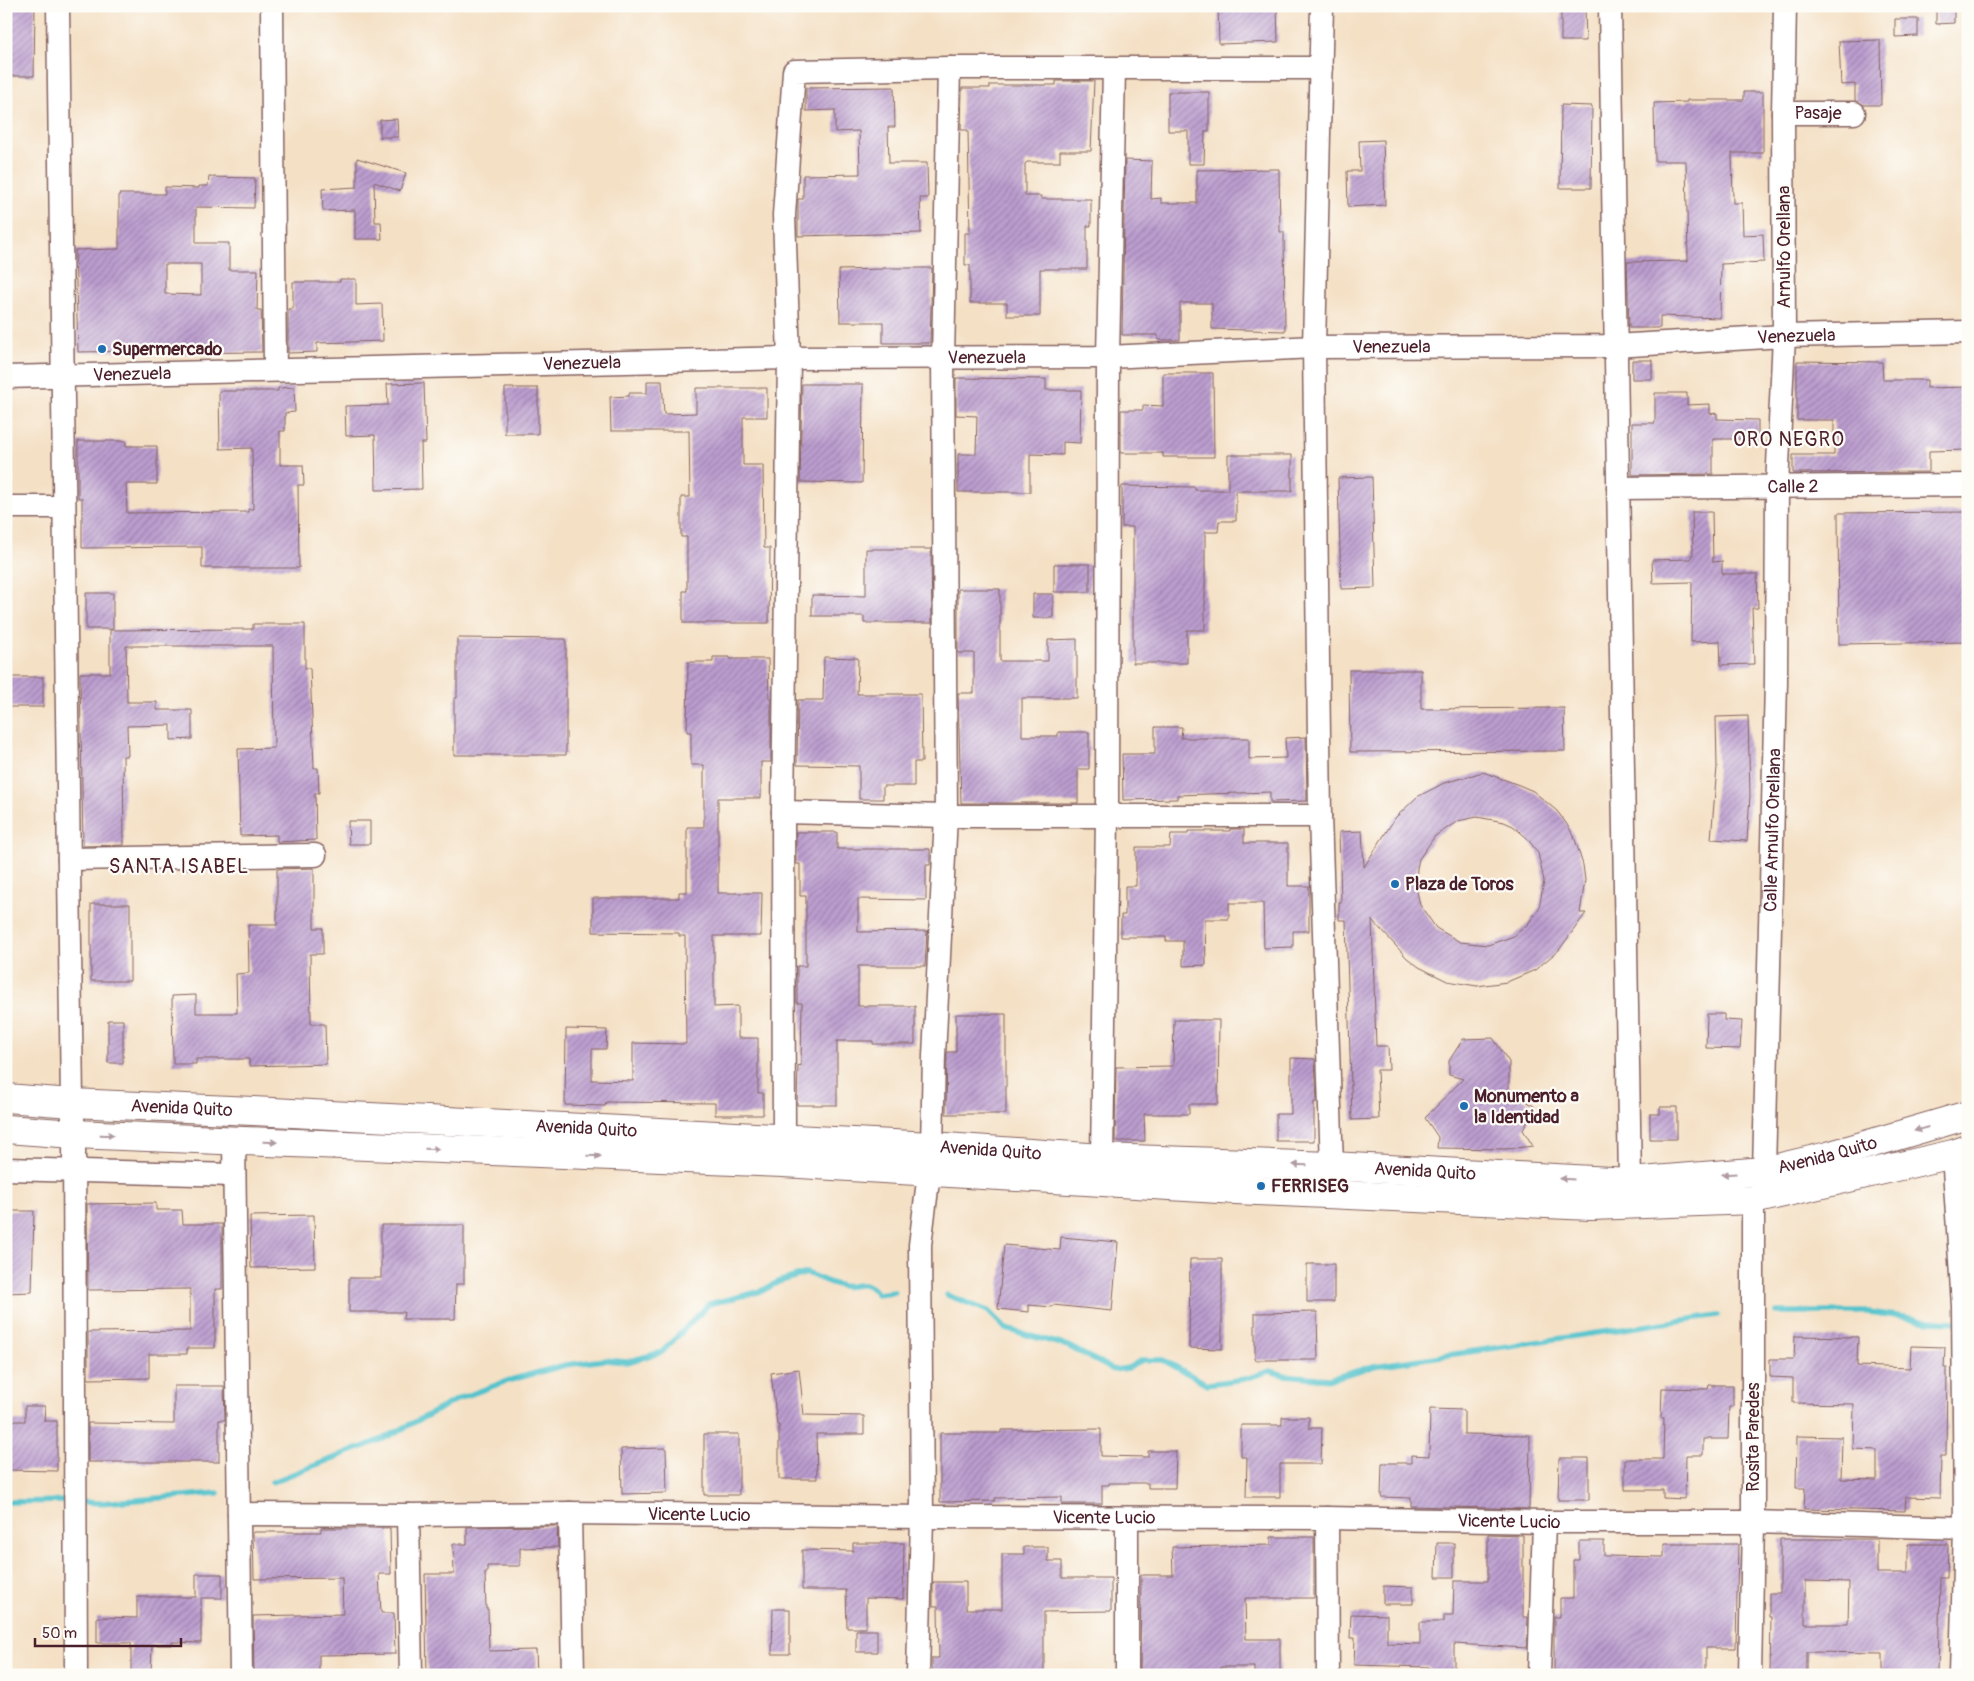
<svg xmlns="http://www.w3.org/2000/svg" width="1974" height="1681" font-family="Pangolin,sans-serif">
<defs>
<pattern id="building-hatch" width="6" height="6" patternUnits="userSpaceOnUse" patternTransform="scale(1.25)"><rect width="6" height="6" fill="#bb9dcf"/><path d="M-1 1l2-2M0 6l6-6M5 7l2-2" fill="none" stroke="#9a7fa8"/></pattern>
</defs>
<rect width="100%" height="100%" fill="#fdfcf7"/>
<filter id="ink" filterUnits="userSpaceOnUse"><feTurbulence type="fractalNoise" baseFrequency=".02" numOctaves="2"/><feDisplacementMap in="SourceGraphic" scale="10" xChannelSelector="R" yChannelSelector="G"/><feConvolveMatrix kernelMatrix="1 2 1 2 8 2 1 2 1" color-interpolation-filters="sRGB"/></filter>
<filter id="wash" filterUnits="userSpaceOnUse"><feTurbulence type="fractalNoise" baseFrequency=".0096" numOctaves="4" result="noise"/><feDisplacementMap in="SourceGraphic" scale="20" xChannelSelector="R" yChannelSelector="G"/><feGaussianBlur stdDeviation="1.12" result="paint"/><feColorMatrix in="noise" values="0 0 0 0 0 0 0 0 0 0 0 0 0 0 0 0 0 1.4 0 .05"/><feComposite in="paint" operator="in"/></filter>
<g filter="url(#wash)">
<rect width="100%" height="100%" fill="#f4e0c5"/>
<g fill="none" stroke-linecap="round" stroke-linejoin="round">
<path stroke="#55c3cc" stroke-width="5.5" d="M947,1295L988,1311L1006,1329L1068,1346L1114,1370L1128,1368L1142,1360H1163L1207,1384L1245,1379L1270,1371L1284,1375L1330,1379L1374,1366L1718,1315
M1777,1312H1869L1930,1321L1958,1322
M272,1482L383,1439L458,1399L507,1381L565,1365L605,1360L627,1362L662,1352L709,1304L762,1291L778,1282L807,1273C818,1278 829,1283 841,1286C856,1289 866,1277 877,1294L894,1292
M6,1502L72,1501
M81,1502L100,1503L218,1493"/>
</g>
<g id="blocks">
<path fill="url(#building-hatch)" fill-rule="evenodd" d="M6,6H35L34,76H6Z
M1218,6H1277L1278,42L1219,44Z
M1561,7H1585L1586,41H1561Z
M1954,8V23L1936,24V9Z
M1895,19H1918V36L1895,37Z
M1880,40L1881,105H1864L1855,100V84L1841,85L1839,41Z
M1056,81H1094L1091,151H1060V162H1027L1025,164V196H1041V199H1091V226H1087V269H1040V316H1007V303H970V265H965V233H970L968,130H961L962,88H990V85H1056Z
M894,87L895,127H888L889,163H927L928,198H920L921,233L798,236V199H803V175L860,174L859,131L835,132V110L806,111V88Z
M1168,92H1209V131H1205L1204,164H1188V131H1168Z
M1744,92H1763V153H1732L1733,203H1742L1743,235L1763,234L1764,262L1721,264L1720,318L1660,316V328H1629L1627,262L1688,261L1686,161H1655L1654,103L1687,102V100H1744Z
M1561,105L1592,106L1591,188H1560Z
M397,119L398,137H380V120Z
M1383,140L1385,205L1348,207L1347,171H1360L1359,141Z
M357,158L406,173L400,191L374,182L375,222H381L382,239H355V210L323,211L322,189L357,187Z
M1125,160L1152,161L1151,199L1161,198V203H1197V170L1279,169L1280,232H1284L1285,331L1212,329V303H1180V340H1158V335H1122Z
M209,177L255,178L254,208L196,207V243H229V270H258L257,310H261L262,352L167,353V350L132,349V351L78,352L75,250L119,249V194H165V187L199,188V186H208ZM165,264H201V295L165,294Z
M883,268H932L930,343H883V322H840L839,270L883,269Z
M340,279H356V305L382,304L383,341L317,343V352L288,353V309H293V282H340Z
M1632,360H1652V379H1632Z
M1797,361L1882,362L1883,380H1927V388L1968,387V450L1929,451V472L1793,473V455H1834V420H1797Z
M1163,373H1213L1214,457H1163V453H1121V410H1143V405L1163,406Z
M956,378L1046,379V390H1081L1080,443L1063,442V455L1030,454V492H958V454H976L977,416L956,415Z
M647,381H662L664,414L696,413V388H767V417H743V465H763L764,548H770L769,623H683V591H687V537H681V497H690L689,431H611L610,397L629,396V393H647Z
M424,383L426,443H421L422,489L376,490L375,435L346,436L345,406L388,405L387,384Z
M802,384H863L862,483L800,482Z
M294,387L295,412L285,413V431H280V465H303L304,485H298L299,568H202V547L82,548V498H78V441H126V446H157V484H126L127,513L248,512V509H253L252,448L220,449L219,391H278V388Z
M505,388H538V434H505Z
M1655,393H1687V405L1710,404V414L1717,413V419L1758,420V439H1713V474L1632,475V423H1655Z
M1228,455H1292V491H1236V521H1219L1218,532H1205V630H1187V663H1133V527H1122V486L1195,487V490H1228Z
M1372,477L1375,588L1341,589L1338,478Z
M1692,512H1712L1713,562L1722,561V574H1757L1758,608H1752L1754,664L1721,665L1720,641L1691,642L1692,582L1653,583L1652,560L1691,559V555H1693Z
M1968,512V642L1839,644L1838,513Z
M866,549H931L932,623H864V616H812V595L866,596Z
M1054,564H1090V592H1054Z
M958,589H1000V661H1048V640L1077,639V698H1022V736H1058V732H1089V769H1078V803H961L958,693H974V653H958Z
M86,593H113V629H86Z
M1033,594H1053V618H1033Z
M253,624H305V668H310L314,768H318L319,793H315L316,840L277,842V835L240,836L238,749L274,748L273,646H126L127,702H157V710H192V739L171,740V725L127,726L128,756H123L124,845L83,846L80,673H110V630L253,629Z
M457,638L566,639V755H454V698H457Z
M713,657H730V659H768L769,699H771V762H761V798H718V893H762L761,936H714V1007L738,1006V1038H758V1093H763V1115H715V1103L606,1102L605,1106L565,1105L566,1029L607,1030L606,1049H592V1080L633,1081V1043L686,1044L685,936H679V933L593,932V898H679V892H687V827H704V765H691V732H687L688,662H713Z
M824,657L858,658L857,694H921L922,762H914V786H883V799H859V766L797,765L798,700H823Z
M1349,670H1421V709L1564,708L1565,751L1350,752Z
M6,677H43V707H6Z
M1748,716L1750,795L1747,841L1711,839L1717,767L1716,717Z
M1155,727H1182L1181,738H1249V759L1286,758L1285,738L1306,737L1307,801L1270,802V792L1177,795V799L1123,800L1122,754H1155Z
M1483,772L1519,785L1533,791L1557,811L1566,823L1574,836L1583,865L1585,880L1580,913H1586L1559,950L1535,970L1507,982L1477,986L1447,981L1419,967L1407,958L1372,920L1376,1046H1388L1389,1070H1377L1379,1119L1352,1120L1346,920H1339V902H1341L1339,832L1362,831L1364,867L1395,818L1417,797L1444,783ZM1477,817L1504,822L1513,826L1527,838L1538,853L1544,881L1539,908L1528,924L1514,936L1488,945L1460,942L1436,928L1420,905L1416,887L1417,868L1419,859L1435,836L1458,821Z
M348,821H370V844H349Z
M1230,829H1244V843H1288V886H1309V931H1293V947L1264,948L1263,903H1229V919H1205L1206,965L1183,966V941H1166V937H1121V915H1125V886H1136V847H1170L1171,834H1188V831H1230Z
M796,832H837V849H930V865H926V900L858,899V932L927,931L925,966H858V1006H915V1044H873V1041H837V1105H797L798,1065L801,1066L802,1003H797V966H806V896H800V864H796Z
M314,868V928H323V954H310L311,1024H325L326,1064L249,1066V1059H196V1064H173L172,996L196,995V1013H237L236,974L249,973L248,925H277V869Z
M91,904H130V981H91Z
M956,1014H1006V1114H946L947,1052H956Z
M1707,1014H1724V1020L1742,1021L1740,1049L1706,1048Z
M108,1020H123V1063H108Z
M1174,1020H1219L1218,1104H1189V1114H1144L1145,1141H1115L1116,1067L1173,1066Z
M1493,1038L1509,1062V1089L1535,1107L1523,1130L1533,1146L1507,1149L1437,1148L1438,1137L1425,1118L1463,1079L1449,1075V1061L1463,1039Z
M1291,1058L1315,1059L1317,1102H1314V1141H1276V1114H1291Z
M1660,1107H1677V1139H1650V1114H1660Z
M156,1203V1210H182L183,1224H222V1289H215V1348H187V1354H149V1378L88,1379V1332L190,1331V1289L88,1290L87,1204Z
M6,1211H34L32,1292L6,1293Z
M314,1215L315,1267L251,1268L250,1216Z
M381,1225H464V1284H456L455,1319H403L404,1312H349V1278H381Z
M1061,1237L1118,1242L1112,1311L1053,1305L1052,1307L1029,1305V1312L998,1309L1004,1245L1060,1250Z
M1190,1259H1222V1349L1189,1348Z
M1307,1264H1334V1302H1307Z
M1317,1312L1318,1360H1255V1313Z
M1795,1336L1858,1337L1857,1366L1910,1368L1911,1346L1945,1347L1944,1368H1947L1946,1456H1941L1940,1498L1906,1497L1905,1511L1804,1509L1805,1488H1796L1797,1436L1842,1437L1841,1479L1877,1480V1450L1853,1449L1854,1404L1793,1403V1378L1770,1377V1359H1794Z
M799,1369L804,1415L864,1416V1434H816L817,1479H779V1425H777L771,1373Z
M1709,1385H1733V1407H1729L1728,1439H1703V1455H1686L1685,1499L1663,1498V1490H1625V1459H1663L1664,1418H1661L1662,1388L1708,1389Z
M174,1386H224L225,1420H219V1462H88V1423L174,1424Z
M25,1406H45L44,1421H57V1471L6,1470V1421H25Z
M1430,1409L1464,1410V1434L1530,1435L1529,1509L1411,1506V1498L1381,1497L1382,1463H1411V1455L1429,1456Z
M1282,1417H1309V1428H1322L1321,1464H1280V1497H1246L1247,1457H1241V1425H1282Z
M1101,1429V1456L1148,1457V1451H1176L1175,1488H1148V1483H1109V1485H1102V1504H1062V1497L995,1498V1501L940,1502V1433H1001V1430Z
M704,1434H739V1495H704Z
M666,1448L667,1493L622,1494L621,1449Z
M1559,1458H1589V1500H1558Z
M557,1526L558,1547L520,1548V1566H487V1573H485L486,1609H488L489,1651L536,1650L537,1675H427L425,1574H454L453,1544H467V1527Z
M321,1528H390L391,1574H379L381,1613H394L395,1654L319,1655V1675H254L253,1616L343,1614L342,1578L254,1579L253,1532H321Z
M1488,1534L1523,1535V1617H1528L1527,1648L1454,1644V1675H1429V1667L1354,1665L1355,1638H1350L1351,1614L1387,1615V1643L1420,1644V1622H1444V1615H1453L1454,1581H1488Z
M1271,1537H1314V1598H1245L1246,1639H1280V1675H1254V1667H1221V1675H1140L1141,1575H1173L1172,1547L1271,1545Z
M1780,1539H1877V1573H1908V1544H1948L1947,1578H1940L1938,1675H1883V1653L1807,1652V1675H1770L1771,1617H1769V1593H1780ZM1805,1581L1849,1582L1848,1624H1805Z
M1579,1541H1604V1556L1664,1557V1544H1738L1736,1648H1706V1675H1554V1617H1560V1598H1573V1560H1579Z
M853,1543H904L903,1599L866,1598V1628H847L846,1590H802V1550L853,1551Z
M1437,1543H1454V1577H1436Z
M1024,1547H1048V1561H1062V1578H1111V1611L1044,1612V1675H932V1658H939L938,1606H933V1582H966V1609H1002V1554H1024Z
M196,1574H222V1598H201V1643L172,1642V1645H152L151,1675H131V1643H97V1617L137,1618V1597H196Z
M1383,1586L1413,1587V1604H1383Z
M773,1609H790V1654H772Z
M856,1630H877V1652H856Z"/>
</g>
</g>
<g filter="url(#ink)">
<use href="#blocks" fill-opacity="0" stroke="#866361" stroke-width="1"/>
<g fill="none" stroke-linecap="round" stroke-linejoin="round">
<g stroke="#866361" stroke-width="25">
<g id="minor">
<path d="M58,6L72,1103L74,1134L76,1675"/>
<path d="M272,6L275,369"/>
<path d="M1322,6L1314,347L1320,816L1332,1166"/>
<path d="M1610,6L1630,1182"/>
<path id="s1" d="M1783,113H1854"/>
<path id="s2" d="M6,377L789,358L1108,357L1314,347L1614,346L1784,336L1968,332"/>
<path id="s3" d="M1618,488L1968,485"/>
<path d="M6,507H64"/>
<path d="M783,812L946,816H1320"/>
<path d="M69,859L315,855"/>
<path d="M784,1138L783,812L789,358L784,215L794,71L949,68H1321"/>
<path d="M234,1141L241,1675"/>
<path d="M932,1146L934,1056L946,816L943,359L949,68"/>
<path d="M1953,1154L1963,1306L1965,1528L1961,1675"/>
<path d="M1102,1158L1107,817L1108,357L1114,69"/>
<path d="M6,1169L234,1175"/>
<path id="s4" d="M1764,1171L1776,682L1777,487L1784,336L1783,113L1785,6"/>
<path d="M570,1513L573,1675"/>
<path id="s5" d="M239,1514L408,1515L570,1513L922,1517L1327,1518L1544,1522H1753L1968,1528"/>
<path d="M408,1515L411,1675"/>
<path d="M1127,1518V1675"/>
<path d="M1327,1518L1328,1675"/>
<path d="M918,1675L922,1517L920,1245L929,1173"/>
<path d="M1539,1675L1544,1522"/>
<path d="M1750,1675L1753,1522V1200"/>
</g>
</g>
<g stroke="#866361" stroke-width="30">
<g id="highway">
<path id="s6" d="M6,1098L72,1103L253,1111L932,1146L1102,1158L1332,1166L1630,1182L1764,1171L1828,1156L1968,1115"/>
<path d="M6,1129L74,1134L783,1163L1236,1190L1591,1206L1753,1200L1953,1154L1968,1149"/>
</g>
</g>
<use href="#minor" stroke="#fff" stroke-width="22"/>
<use href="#highway" stroke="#fff" stroke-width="28"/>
</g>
<defs><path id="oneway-solid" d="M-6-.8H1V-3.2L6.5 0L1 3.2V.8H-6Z" transform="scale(1.25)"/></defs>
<g fill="#ae9aa0">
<use href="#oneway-solid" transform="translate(1921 1129) rotate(164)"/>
<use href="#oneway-solid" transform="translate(107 1135) rotate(2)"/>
<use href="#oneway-solid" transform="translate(270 1142) rotate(2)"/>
<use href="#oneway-solid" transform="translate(432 1149) rotate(2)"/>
<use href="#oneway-solid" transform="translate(594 1156) rotate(2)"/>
<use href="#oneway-solid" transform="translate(1300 1165) rotate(-178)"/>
<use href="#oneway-solid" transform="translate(1729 1174) rotate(176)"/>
<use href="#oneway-solid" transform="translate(1567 1179) rotate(-177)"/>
</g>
</g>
<g fill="#1f6fb2" stroke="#fdfcf7" stroke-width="2">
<circle cx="102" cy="349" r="5"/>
<circle cx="1395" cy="884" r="5"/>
<circle cx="1464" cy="1106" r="5"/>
<circle cx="1261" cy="1186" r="5"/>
</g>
<g text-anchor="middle" stroke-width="4.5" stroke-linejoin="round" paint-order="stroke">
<g font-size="18" fill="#4a1f2b" stroke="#fdfcf7">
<text dy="6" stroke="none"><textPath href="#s1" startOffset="35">Pasaje</textPath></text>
<text transform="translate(1784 247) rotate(-90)" y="6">Arnulfo Orellana</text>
<text dy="6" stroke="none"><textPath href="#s2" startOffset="1791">Venezuela</textPath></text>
<text dy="6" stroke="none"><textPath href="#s2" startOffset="1386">Venezuela</textPath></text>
<text dy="6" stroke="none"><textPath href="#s2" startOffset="981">Venezuela</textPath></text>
<text dy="6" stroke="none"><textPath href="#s2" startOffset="576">Venezuela</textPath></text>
<text dy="6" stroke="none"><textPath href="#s2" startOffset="126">Venezuela</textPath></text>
<text dy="6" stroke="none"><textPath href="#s3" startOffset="175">Calle 2</textPath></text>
<text dy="6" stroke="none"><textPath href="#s4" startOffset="341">Calle Arnulfo Orellana</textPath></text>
<text dy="6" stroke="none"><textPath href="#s6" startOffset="176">Avenida Quito</textPath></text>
<text dy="6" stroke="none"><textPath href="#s6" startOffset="581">Avenida Quito</textPath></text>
<text dy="6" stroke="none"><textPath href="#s6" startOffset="986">Avenida Quito</textPath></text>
<text dy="6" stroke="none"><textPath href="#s6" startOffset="1826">Avenida Quito</textPath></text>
<text dy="6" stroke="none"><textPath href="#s6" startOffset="1421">Avenida Quito</textPath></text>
<text transform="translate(1753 1437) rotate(-90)" y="6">Rosita Paredes</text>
<text dy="6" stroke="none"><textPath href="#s5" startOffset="460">Vicente Lucio</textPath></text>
<text dy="6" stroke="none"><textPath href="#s5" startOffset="865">Vicente Lucio</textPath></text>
<text dy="6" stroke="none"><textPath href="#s5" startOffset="1270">Vicente Lucio</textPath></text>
</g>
<g font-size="18" font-weight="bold" fill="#4a1f2b" stroke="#fdfcf7" text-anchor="start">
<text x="112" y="355">Supermercado</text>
<text x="1405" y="890">Plaza de Toros</text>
<text x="1474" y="1102">Monumento a<tspan x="1474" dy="21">la Identidad</tspan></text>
<text x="1271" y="1192">FERRISEG</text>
</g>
<g font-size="20" letter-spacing="1" fill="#4a1f2b" stroke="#fdfcf7">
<text x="1789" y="446">ORO NEGRO</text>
<text x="179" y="873">SANTA ISABEL</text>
</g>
</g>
<rect width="1974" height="1681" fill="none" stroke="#fdfcf7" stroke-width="25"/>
<path d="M35 1638v8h146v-8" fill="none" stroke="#4a1f2b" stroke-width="2.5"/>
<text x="42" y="1638" font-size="15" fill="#4a1f2b" stroke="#fdfcf7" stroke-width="4" paint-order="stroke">50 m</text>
</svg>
